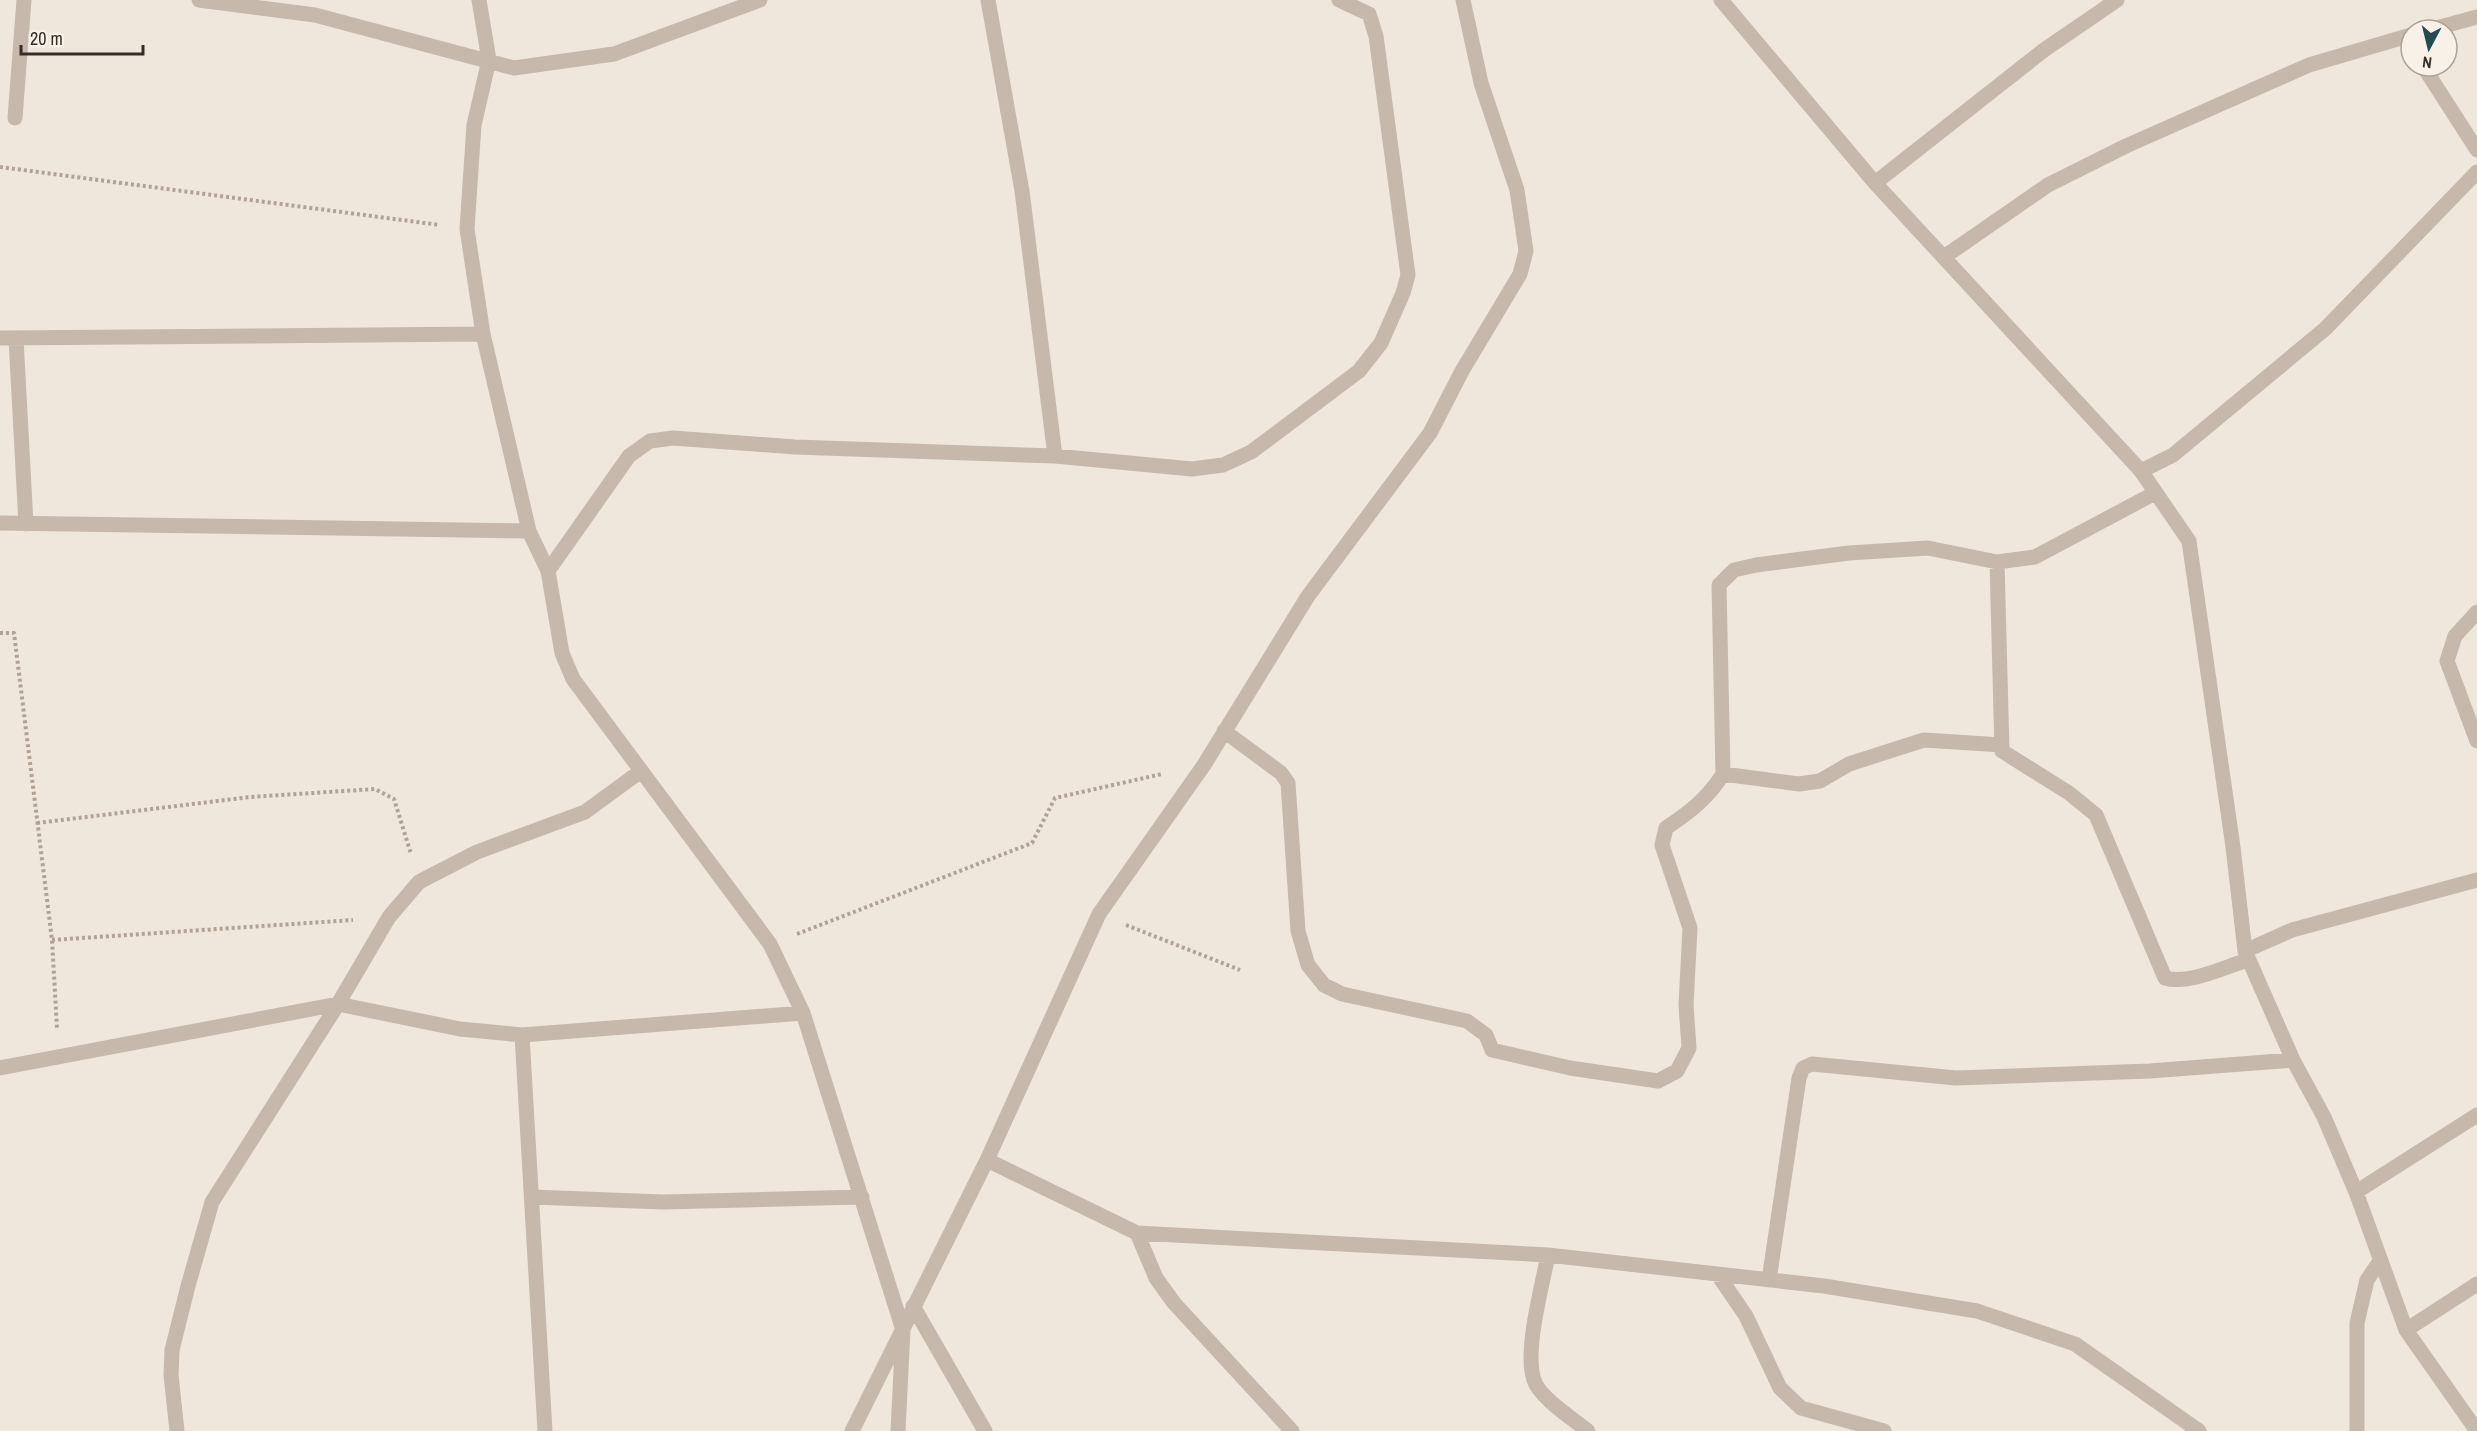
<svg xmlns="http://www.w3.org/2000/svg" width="2477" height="1431" font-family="'Archivo Narrow',sans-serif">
<rect width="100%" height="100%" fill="#efe7dc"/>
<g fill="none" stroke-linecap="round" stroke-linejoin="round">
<path stroke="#b1a294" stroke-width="4" stroke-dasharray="3 3" stroke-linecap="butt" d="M0,167L440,225
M0,633H14L52,940L57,1028
M37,823L250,797L375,789L394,799L411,854
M1126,925L1240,970
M797,934L1032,843L1055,798L1162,774
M52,940L353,920"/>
<path stroke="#c6b8aa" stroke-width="15" d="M199,0L315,15L514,68L614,54L760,0
M479,0L489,60L474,125L467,229L483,334L529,531L548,571L562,653L573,679L770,944L803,1013L903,1330L898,1431
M988,0L1022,191L1055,456
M1721,0L1875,183L2141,471L2189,541L2233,847L2245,951L2293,1060L2324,1117L2356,1192L2406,1330L2477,1431
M2429,30L2477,17
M2423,66L2477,150
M15,118L24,0
M1875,183L2044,50L2117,0
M1944,257L2048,185L2126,146L2309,65L2411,35
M0,338L483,334
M16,339L26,524
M2141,471L2173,455L2325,329L2477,172
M0,523L529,531
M1997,562L2002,751L2069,793L2096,815L2165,978C2189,985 2224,967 2248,960
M548,571L629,456L650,441L673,438L795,447L1055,456L1192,469L1223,465L1251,452L1359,371L1381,343L1403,293L1408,275L1376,36L1369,14L1339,0
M2477,612L2455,636L2447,661L2477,741
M1224,731L1281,773L1288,783L1298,931L1308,965L1324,985L1342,994L1467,1021L1486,1035L1492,1050L1570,1068L1658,1081L1677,1071L1689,1048L1686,1005L1690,928L1662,845L1666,828C1690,812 1708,798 1723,774L1719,585L1734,570L1756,565L1849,553L1928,548L1997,562L2035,557L2155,493
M1723,774L1799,784L1820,781L1849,764L1924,740L2002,745
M2245,951L2292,930L2477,880
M522,1035L545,1431
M0,1068L338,1004L460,1029L522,1035L803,1013
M987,1160L1137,1233L1156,1278L1174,1303L1292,1431
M2356,1192L2477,1115
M532,1197L663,1202L862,1197
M1137,1233L1548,1255L1824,1286L1977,1311L2075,1344L2199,1431
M1548,1255C1542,1287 1524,1351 1534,1380C1539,1397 1573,1419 1588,1431
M1718,1275L1746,1316L1780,1388L1801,1408L1884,1431
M1769,1280L1799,1078L1803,1068L1812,1064L1956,1078L2150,1071L2293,1060
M913,1306L985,1431
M2406,1330L2477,1284
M177,1431L171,1375L172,1350L188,1286L212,1202L338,1004L389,917L419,882L477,852L585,812L641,771
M852,1431L987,1160L1099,914L1204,765L1308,596L1430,433L1462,371L1520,274L1526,251L1517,190L1481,83L1463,0
M2357,1431V1323L2367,1280L2380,1261"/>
</g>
<g transform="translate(2429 48) rotate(187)"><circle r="28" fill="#f7f1e8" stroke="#a9a39b" stroke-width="1.5"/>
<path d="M0-4.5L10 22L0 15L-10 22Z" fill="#224c51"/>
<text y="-9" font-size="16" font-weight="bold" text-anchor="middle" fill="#342d28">N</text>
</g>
<path d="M21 45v9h122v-9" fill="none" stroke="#342d28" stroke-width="3"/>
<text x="30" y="45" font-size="18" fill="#342d28" stroke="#f7f1e8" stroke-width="4.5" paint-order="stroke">20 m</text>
</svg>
